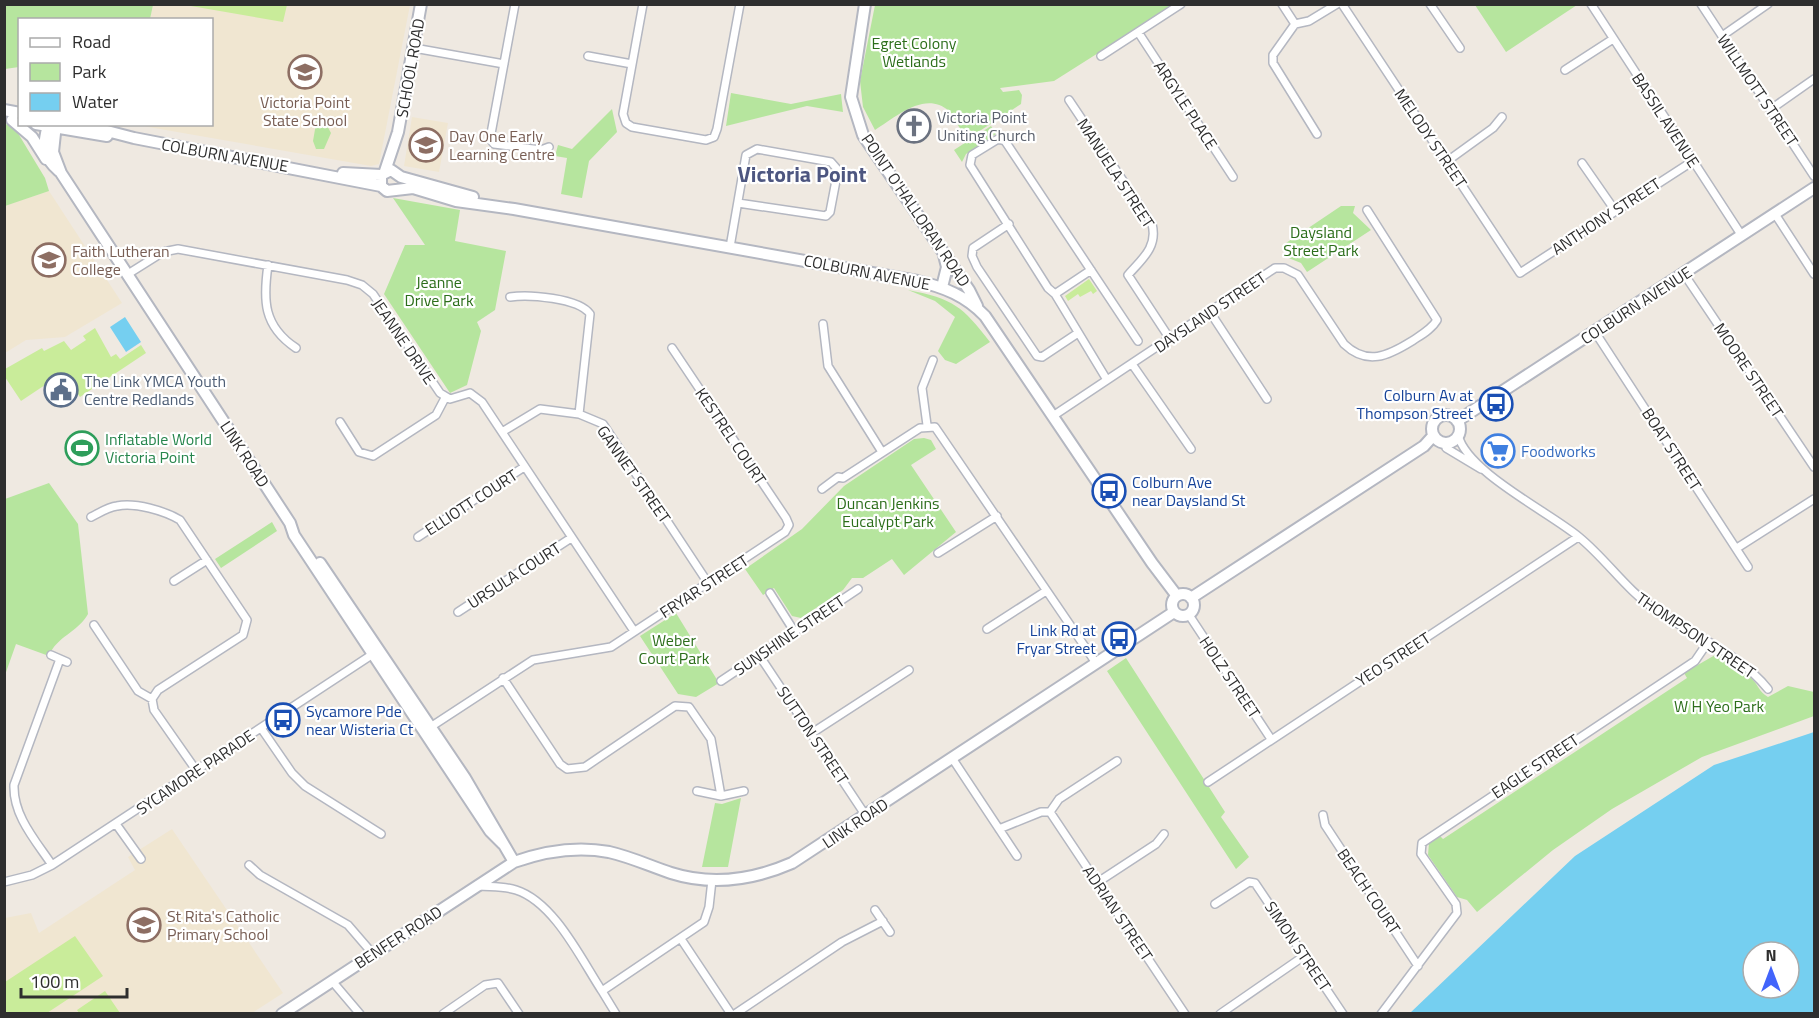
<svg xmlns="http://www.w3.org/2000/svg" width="1819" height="1018" font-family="'Titillium Web',sans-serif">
<rect width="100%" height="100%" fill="#efe9e1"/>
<path fill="#f0e6d1" d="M153,5H410L379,164L371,166L137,125L212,124V20L150,19Z
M412,117L448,123L439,172L404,166Z
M49,191L122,303L65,337L26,340L5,353L4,206Z
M172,829L283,993L252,1013L5,1014V918L31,913L39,933L135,870L128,857Z"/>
<path fill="#b6e59e" d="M4,5L5,4L153,5L150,19L20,20L19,67L5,69Z
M875,5V4L1174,5L1054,81L1000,88L1003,92L1019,90L1022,95L1021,104L975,134L962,131C957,125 954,116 949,111C925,90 896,117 875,130L863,107L860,81Z
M1577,5L1506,52L1475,5L1577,4Z
M731,93L791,104L841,94L843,112L807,106L726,126Z
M612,109L617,132L589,161L582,198L561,194L567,158L555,156L558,145L572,149Z
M317,118L325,122L331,133L324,149H316L313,141Z
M4,124L13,125L45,178L49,191L5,206Z
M991,126L996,134L966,154L962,162L954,150Z
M393,198L460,210L455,241L506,251L495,310L477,322L481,331L467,385L450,393L384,294L405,245H425Z
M1341,206H1355L1353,213L1371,230L1307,272L1301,263L1286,257V243Z
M908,290C954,299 962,306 990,342L956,364L945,360L938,351L955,317L935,301Z
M924,438L931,440L936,449L911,465L956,532L904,575L892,559L863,578H852L843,590L801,618L792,616L774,588L763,595L745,569L802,529L844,486L914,439Z
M49,483L78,524L88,614C78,632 56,637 49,656L16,644L5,675V499Z
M272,522L277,531L221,568L215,559Z
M676,613L719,683L696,697L678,694L640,636Z
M1715,655C1727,658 1743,670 1752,679C1759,686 1759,692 1768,697L1788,686L1814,692V716L1702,757L1612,809L1553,850L1477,912L1467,900L1457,897L1428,855L1429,843L1439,835L1443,839L1687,678L1684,673Z
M1126,658L1225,812L1221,817L1249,857L1236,869L1107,671Z
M741,798L728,867H702L715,803L722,804Z"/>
<path fill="#c9ec9a" d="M185,5H287L283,22Z
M1089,279L1097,291L1093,294L1091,291L1080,297L1078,294L1068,301L1065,296Z
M95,328L111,357L116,354L120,359L141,345L146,353L80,397L63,373L21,401L5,377V369L42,348L44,351L64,341L71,350L86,340L83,336Z
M75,936L103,976L47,1013H5V982Z
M105,991L120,1013H79L77,1010Z"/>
<path fill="#75cff0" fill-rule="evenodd" d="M125,317L141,342L126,352L110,327Z
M1814,732V1013H1410L1575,856L1714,765ZM1753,952H1789V988H1753Z"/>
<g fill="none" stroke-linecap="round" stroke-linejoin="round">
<g stroke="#b4b7c1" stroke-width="10">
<path id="street" d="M515,4L490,139L494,144L541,150L549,147
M643,4L623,114L626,123L632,127L706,140L714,137L717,129L740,4
M1282,4L1295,24L1309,21L1337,4
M1342,4L1520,273L1693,161
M1430,4L1460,48
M1591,4L1742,236
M1701,4L1814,176
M1295,24L1273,55V63L1317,134
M1138,32L1233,177
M1722,36L1768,4
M414,48L504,64
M588,56L632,64
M1101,56L1181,4
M1565,70L1613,39
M1069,100L1152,224C1158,247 1142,259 1128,275L1170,339
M1771,109L1814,79
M1446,162L1493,128L1502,117
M1582,163L1614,209
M1775,214L1814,274
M1009,224L973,248L972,256L977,267L1037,356L1042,357L1078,333
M730,247L746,155L757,149L831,162L838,170L830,212L826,216L738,203
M268,265C263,300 263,326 296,348
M128,274L163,252L178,249L347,280L362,285L373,294L440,393L450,399L470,393L482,402L634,631
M1684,274L1814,467
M1055,294L1091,270
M510,297C528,294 579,298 590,314L579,414
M1210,312L1267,399
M823,324L828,366L882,452
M1595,332L1748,567
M1132,364L1191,449
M1107,380L1055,294L1048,288L970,165L972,155L998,139L1005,141L1138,341
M1053,416L1275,268H1284L1298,275L1344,344C1367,366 1388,356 1412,341C1421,335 1432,329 1437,320L1367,210
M340,422L359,452L373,456L436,415L445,398
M927,425L922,388L933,360
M502,432L540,409L579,414L603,424L708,583
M1458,435C1467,472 1549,512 1579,537C1607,560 1626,590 1656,610C1693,635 1740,654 1768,689
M1446,443V448L1481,469
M822,489L838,477L843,478L920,428L935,427L1096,663
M91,517C99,513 108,507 117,506C135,502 165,511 180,520L247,620L243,635L158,690L152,699L154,710L196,770
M418,537L524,467
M1737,548L1814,499
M938,553L997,516
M174,581L207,560
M770,593L794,631
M458,612L571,538
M1189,615L1271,739
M94,625L138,691L152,699
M987,629L1046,591
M51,655L67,662
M759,655L866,816
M503,678L560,764L567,769L585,767L675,706L689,707L711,739L721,796
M721,681L858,589
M261,728L292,773L305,786L381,834
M429,728L533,660L611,647L785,532L789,525L786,518L672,348
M812,733L909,670
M952,758L1017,856
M1208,782L1578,537
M697,791L721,796L744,791
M1050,812L1185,1014
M1323,815L1325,825L1418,966
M116,824L141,859
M999,829L1041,812H1050L1059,799L1117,761
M52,865C36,841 13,816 14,785L60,659
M249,865L260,875L348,925L373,954
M4,882L32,875L52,865L376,652
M1098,882L1156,844L1164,834
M479,886C492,887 504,886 516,890C554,902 581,959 602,991L704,922L709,907L712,880
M1215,904L1249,882L1255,883L1343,1014
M875,910L890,932
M681,939L731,1014
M332,981L360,1014
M602,991L616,1014
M443,1014L485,985L498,983L519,1014
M735,1014L842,942L883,921
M1220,1014L1304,956
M1381,1014L1457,913L1456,904L1421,854L1422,843L1695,661L1708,642"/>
</g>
<g stroke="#b4b7c1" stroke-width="14">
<path id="secondary" d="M865,4L851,97L863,135L969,290L977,306
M4,110L20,113
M12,120L32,137L46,159
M36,124L107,136
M48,124C43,147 41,155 59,171
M56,124L53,152L61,173L290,523L294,535L490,831L503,844
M80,124L134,138L381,186L387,191L413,188L456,201L514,209L917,281C944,287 966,296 985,316L1152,563L1177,596
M385,171L398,132L421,4
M343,173L381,175
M381,186V175L391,170L401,177L473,197
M942,287L947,267L944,255
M1432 429a14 14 0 1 1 28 0a14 14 0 1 1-28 0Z
M1457,421L1814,188
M320,563L465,778L514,862
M1172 605a11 11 0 1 1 22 0a11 11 0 1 1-22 0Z
M1191,598L1424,446L1433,436
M282,1014L514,862C545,851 577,846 609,852C631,857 650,866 671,873C712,886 753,880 792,863L1174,612"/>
</g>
<use href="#street" stroke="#fff" stroke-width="7"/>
<use href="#secondary" stroke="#fff" stroke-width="10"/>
</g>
<defs>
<g id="school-ring" transform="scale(1.725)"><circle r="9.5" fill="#fff" stroke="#8d6e63" stroke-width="1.5"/><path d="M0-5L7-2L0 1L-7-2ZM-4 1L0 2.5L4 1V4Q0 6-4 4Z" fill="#8d6e63"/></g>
<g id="church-ring" transform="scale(1.725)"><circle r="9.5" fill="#fff" stroke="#6b7280" stroke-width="1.5"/><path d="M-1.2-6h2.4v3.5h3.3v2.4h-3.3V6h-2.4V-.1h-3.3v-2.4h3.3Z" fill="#6b7280"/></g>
<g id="civic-ring" transform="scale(1.725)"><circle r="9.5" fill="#fff" stroke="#5c6f8a" stroke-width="1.5"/><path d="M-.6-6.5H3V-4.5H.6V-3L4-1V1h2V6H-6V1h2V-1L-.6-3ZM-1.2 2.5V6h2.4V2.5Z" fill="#5c6f8a"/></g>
<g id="bus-ring" transform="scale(1.725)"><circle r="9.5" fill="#fff" stroke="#1a4fb4" stroke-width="1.5"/><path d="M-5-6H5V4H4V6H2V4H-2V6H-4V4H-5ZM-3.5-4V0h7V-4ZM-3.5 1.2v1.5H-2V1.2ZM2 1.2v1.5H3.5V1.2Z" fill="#1a4fb4"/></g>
<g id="stadium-ring" transform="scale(1.725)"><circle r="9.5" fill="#fff" stroke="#2e9e5b" stroke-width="1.5"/><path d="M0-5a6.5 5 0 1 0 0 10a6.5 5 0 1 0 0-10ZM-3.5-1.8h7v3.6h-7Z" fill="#2e9e5b"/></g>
<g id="supermarket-ring" transform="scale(1.725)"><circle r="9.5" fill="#fff" stroke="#3f7fe0" stroke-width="1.5"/><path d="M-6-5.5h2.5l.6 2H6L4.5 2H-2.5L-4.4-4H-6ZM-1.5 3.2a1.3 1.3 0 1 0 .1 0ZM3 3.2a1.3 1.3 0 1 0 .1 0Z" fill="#3f7fe0"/></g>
</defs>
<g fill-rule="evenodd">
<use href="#school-ring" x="305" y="72"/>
<use href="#church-ring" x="914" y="126"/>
<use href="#school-ring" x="426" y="145"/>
<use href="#school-ring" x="49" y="260"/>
<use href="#civic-ring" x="61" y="390"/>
<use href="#bus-ring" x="1496" y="404"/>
<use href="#stadium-ring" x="82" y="448"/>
<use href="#supermarket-ring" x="1498" y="451"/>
<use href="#bus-ring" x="1109" y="491"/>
<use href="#bus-ring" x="1119" y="639"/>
<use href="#bus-ring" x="283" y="720"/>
<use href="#school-ring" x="144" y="925"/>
</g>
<g text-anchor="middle" stroke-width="4.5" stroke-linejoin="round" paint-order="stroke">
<g font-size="16" fill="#2c6e1b" stroke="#fff">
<text x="914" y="49">Egret Colony<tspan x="914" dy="18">Wetlands</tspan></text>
<text x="1321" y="238">Daysland<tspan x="1321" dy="18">Street Park</tspan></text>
<text x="439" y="288">Jeanne<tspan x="439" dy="18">Drive Park</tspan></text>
<text x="888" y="509">Duncan Jenkins<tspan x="888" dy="18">Eucalypt Park</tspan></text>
<text x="674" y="646">Weber<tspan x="674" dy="18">Court Park</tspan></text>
<text x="1719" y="712">W H Yeo Park</text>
</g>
<g font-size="16" fill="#2e2e2e" stroke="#fff">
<text transform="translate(410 68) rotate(-80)" y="6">SCHOOL ROAD</text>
<text transform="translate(1758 90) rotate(56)" y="6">WILLMOTT STREET</text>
<text transform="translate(1186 105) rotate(57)" y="6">ARGYLE PLACE</text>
<text transform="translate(1666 120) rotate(57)" y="6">BASSIL AVENUE</text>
<text transform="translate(1431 138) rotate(56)" y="6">MELODY STREET</text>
<text transform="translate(225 155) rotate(10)" y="6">COLBURN AVENUE</text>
<text transform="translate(1116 173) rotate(57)" y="6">MANUELA STREET</text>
<text transform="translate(916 210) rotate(56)" y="6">POINT O'HALLORAN ROAD</text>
<text transform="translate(1606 216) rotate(-33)" y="6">ANTHONY STREET</text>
<text transform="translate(867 272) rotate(11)" y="6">COLBURN AVENUE</text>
<text transform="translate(1636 305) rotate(-33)" y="6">COLBURN AVENUE</text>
<text transform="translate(1210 312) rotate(-34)" y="6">DAYSLAND STREET</text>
<text transform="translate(404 341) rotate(56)" y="6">JEANNE DRIVE</text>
<text transform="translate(1749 370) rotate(56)" y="6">MOORE STREET</text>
<text transform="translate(731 436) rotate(56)" y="6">KESTREL COURT</text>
<text transform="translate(1672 449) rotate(57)" y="6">BOAT STREET</text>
<text transform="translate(245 454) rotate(57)" y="6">LINK ROAD</text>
<text transform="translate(634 474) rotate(55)" y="6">GANNET STREET</text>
<text transform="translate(471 502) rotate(-33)" y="6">ELLIOTT COURT</text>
<text transform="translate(514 575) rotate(-33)" y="6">URSULA COURT</text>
<text transform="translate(704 586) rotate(-33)" y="6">FRYAR STREET</text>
<text transform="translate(789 635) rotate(-34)" y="6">SUNSHINE STREET</text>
<text transform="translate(1696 635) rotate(34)" y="6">THOMPSON STREET</text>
<text transform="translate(1393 659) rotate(-33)" y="6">YEO STREET</text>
<text transform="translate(1230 677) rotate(56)" y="6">HOLZ STREET</text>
<text transform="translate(813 735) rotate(56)" y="6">SUTTON STREET</text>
<text transform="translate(1535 766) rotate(-34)" y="6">EAGLE STREET</text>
<text transform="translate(195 772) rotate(-34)" y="6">SYCAMORE PARADE</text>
<text transform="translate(855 823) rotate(-34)" y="6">LINK ROAD</text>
<text transform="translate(1369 891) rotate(56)" y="6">BEACH COURT</text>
<text transform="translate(1118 913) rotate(56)" y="6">ADRIAN STREET</text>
<text transform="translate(398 937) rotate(-33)" y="6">BENFER ROAD</text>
<text transform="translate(1298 946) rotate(56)" y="6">SIMON STREET</text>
</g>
<g font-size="16" fill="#785e54" stroke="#fff" text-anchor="start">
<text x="305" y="108" text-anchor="middle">Victoria Point<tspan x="305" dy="18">State School</tspan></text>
<text x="449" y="142">Day One Early<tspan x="449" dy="18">Learning Centre</tspan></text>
<text x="72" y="257">Faith Lutheran<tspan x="72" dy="18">College</tspan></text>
<text x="167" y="922">St Rita's Catholic<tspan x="167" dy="18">Primary School</tspan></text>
</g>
<g font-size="16" fill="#5b616d" stroke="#fff" text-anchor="start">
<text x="937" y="123">Victoria Point<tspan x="937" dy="18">Uniting Church</tspan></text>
</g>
<g font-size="16" fill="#4e5e75" stroke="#fff" text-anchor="start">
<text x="84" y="387">The Link YMCA Youth<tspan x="84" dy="18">Centre Redlands</tspan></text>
</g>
<g font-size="16" fill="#164399" stroke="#fff" text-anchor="end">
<text x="1473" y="401">Colburn Av at<tspan x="1473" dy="18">Thompson Street</tspan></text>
<text x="1132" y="488" text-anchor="start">Colburn Ave<tspan x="1132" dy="18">near Daysland St</tspan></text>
<text x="1096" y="636">Link Rd at<tspan x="1096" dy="18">Fryar Street</tspan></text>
<text x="306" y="717" text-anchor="start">Sycamore Pde<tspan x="306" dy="18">near Wisteria Ct</tspan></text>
</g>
<g font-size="16" fill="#27864d" stroke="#fff" text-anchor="start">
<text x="105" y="445">Inflatable World<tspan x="105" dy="18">Victoria Point</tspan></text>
</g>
<g font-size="16" fill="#366cbe" stroke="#fff" text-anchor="start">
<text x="1521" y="457">Foodworks</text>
</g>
<g font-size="22" font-weight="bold" fill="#4d5680" stroke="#fff">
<text x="802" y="182">Victoria Point</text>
</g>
</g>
<rect width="1819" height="1018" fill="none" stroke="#2e2e2e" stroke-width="12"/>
<rect x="18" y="18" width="195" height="108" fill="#ffffff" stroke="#ababab" stroke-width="1.5"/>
<rect x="30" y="38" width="30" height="9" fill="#ffffff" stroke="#ababab" stroke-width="1.5"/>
<text x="72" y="48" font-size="18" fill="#2e2e2e">Road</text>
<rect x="30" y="63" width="30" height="18" fill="#b6e59e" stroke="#ababab" stroke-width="1.5"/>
<text x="72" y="78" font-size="18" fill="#2e2e2e">Park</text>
<rect x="30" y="93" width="30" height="18" fill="#75cff0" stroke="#ababab" stroke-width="1.5"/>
<text x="72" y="108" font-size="18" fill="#2e2e2e">Water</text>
<g transform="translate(1771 970)"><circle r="28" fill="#ffffff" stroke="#ababab" stroke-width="1.5"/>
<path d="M0-4.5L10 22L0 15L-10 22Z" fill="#4264fb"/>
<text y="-9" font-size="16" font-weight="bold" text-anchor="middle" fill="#2e2e2e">N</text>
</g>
<path d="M21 988v9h106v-9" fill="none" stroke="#2e2e2e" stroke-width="3"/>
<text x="30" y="988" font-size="18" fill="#2e2e2e" stroke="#ffffff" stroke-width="4.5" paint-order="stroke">100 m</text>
</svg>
